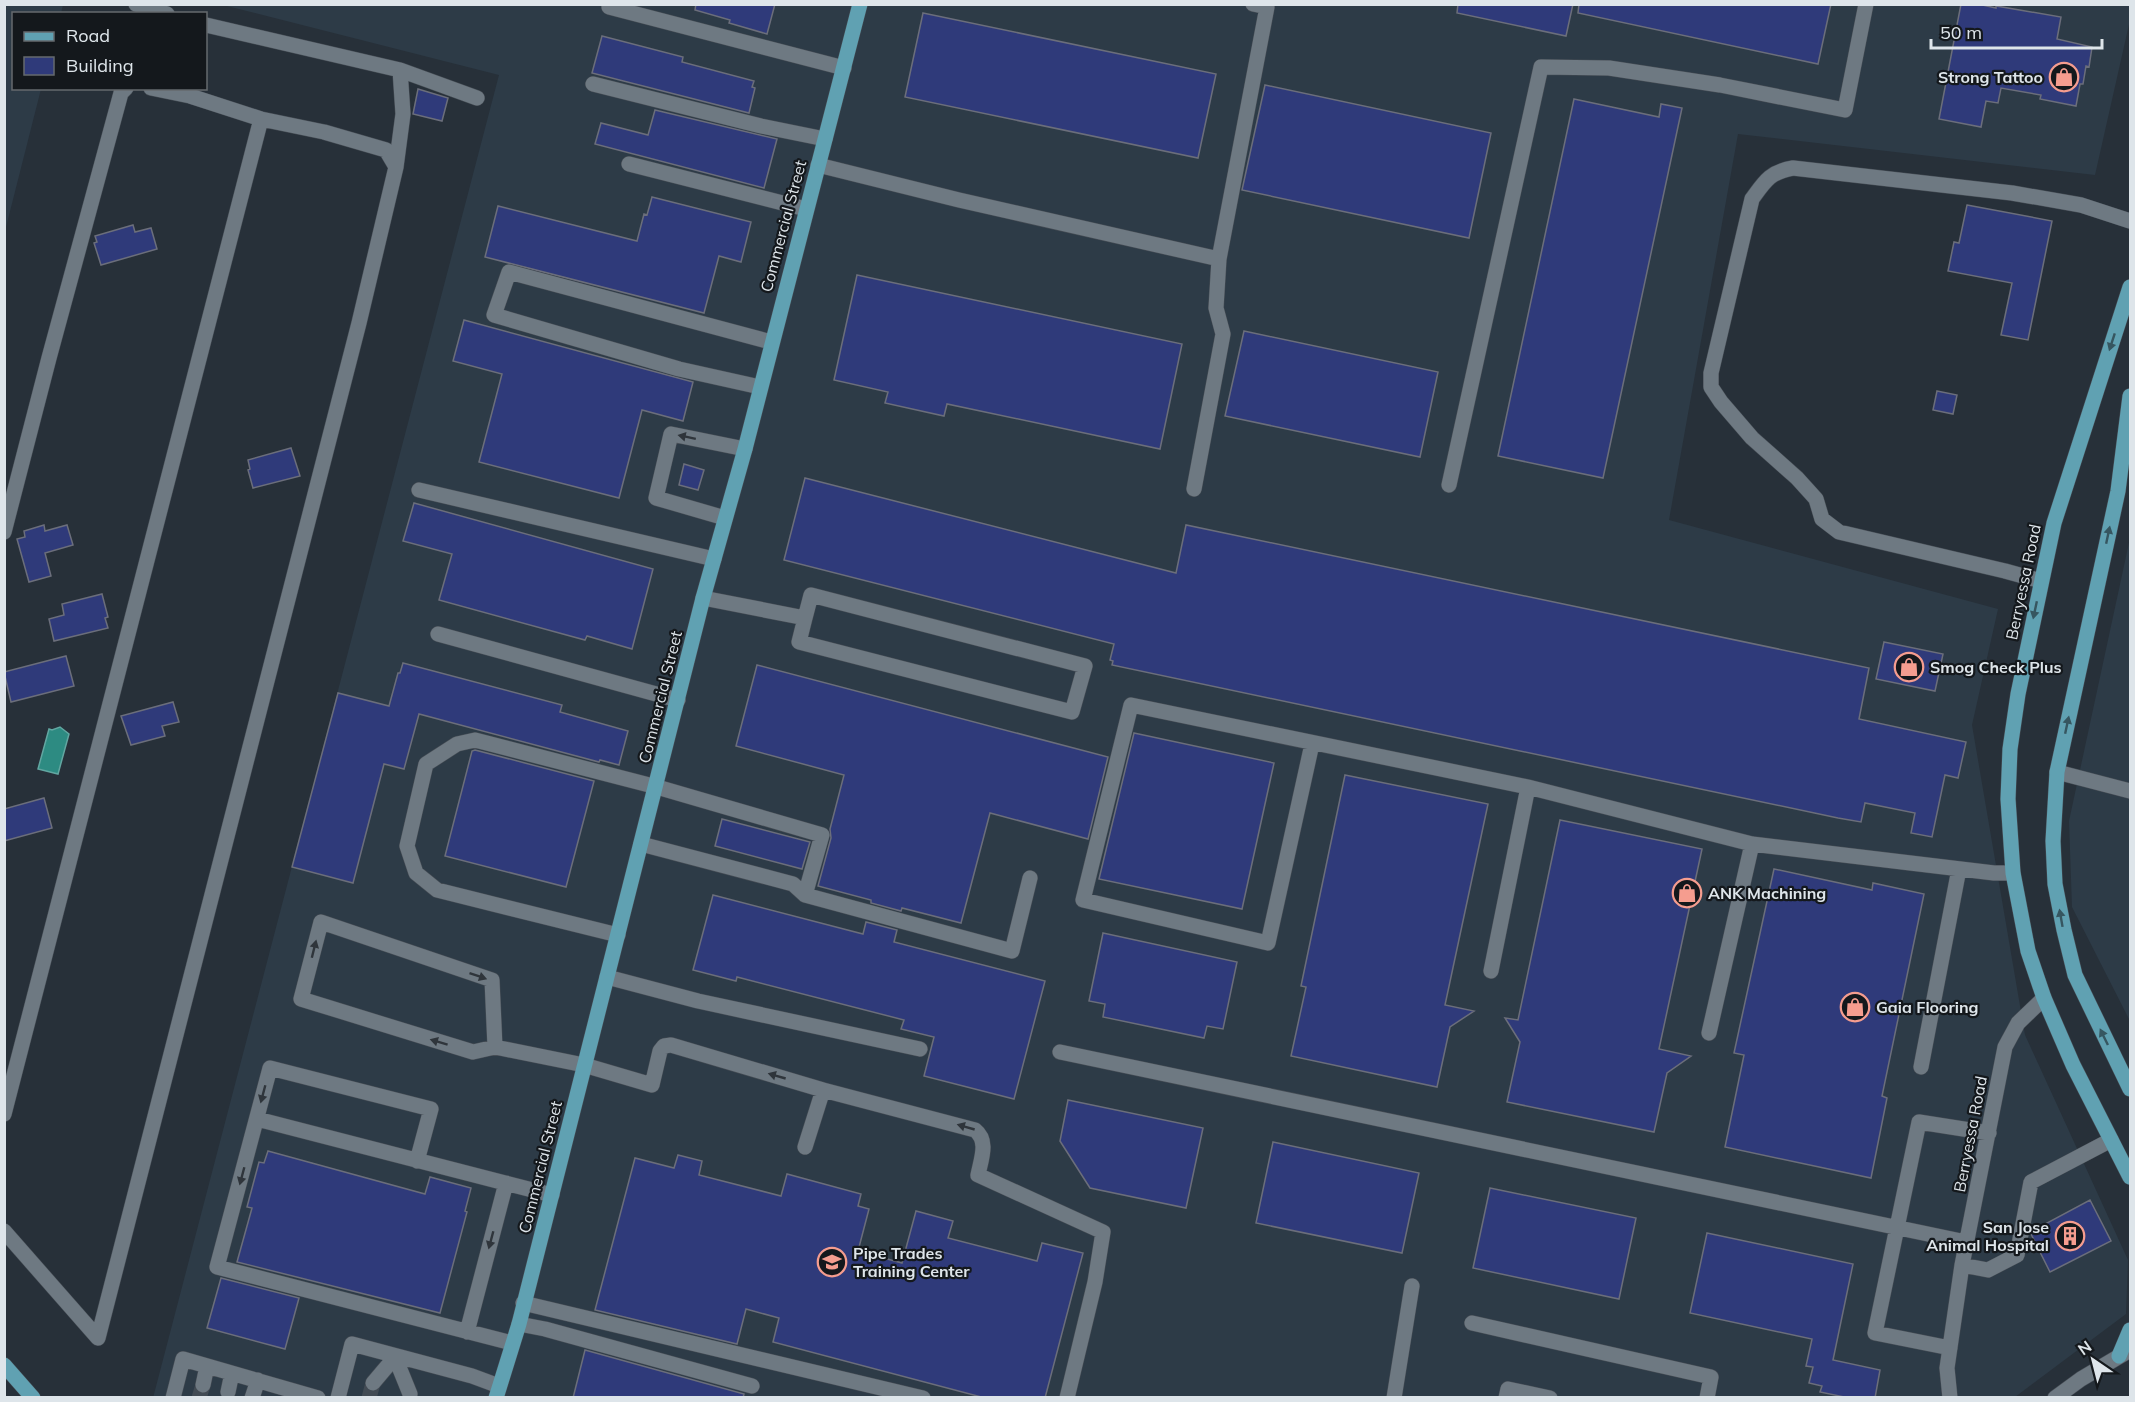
<svg xmlns="http://www.w3.org/2000/svg" width="2135" height="1402" font-family="Mulish,sans-serif">
<rect width="100%" height="100%" fill="#273039"/>
<path fill="#2d3b47" d="M5,4L63,5L61,13L14,14V88L41,89L5,231Z
M223,5H2130V20L2095,175L1738,134L1669,520L1998,609L1972,725L2025,1035L2128,1260L2126,1314L2015,1397L153,1398L499,75Z
M2130,538V1021L2072,907L2069,821Z"/>
<path fill="#2d8b82" stroke="#62a6a1" stroke-width="1.5" d="M60,727L69,734L58,774L38,769L49,729L52,730Z"/>
<path fill="#2f3a7a" stroke="#6b6e7b" stroke-width="1.5" d="M696,4H775L767,34L729,23L730,20L695,10Z
M1458,4H1573L1566,36L1457,13Z
M1579,4H1831L1818,64L1578,13Z
M1961,4H1978L1996,8V6L2061,17L2057,39L2092,47L2089,67L2086,66L2083,84H2080L2076,106L2040,99L2041,95L2001,88L1998,103L1986,101L1981,127L1939,119Z
M923,13L1216,74L1198,158L905,97Z
M602,36L683,57L682,62L754,81L752,87L755,88L749,113L592,73Z
M1265,85L1491,133L1469,238L1242,190Z
M418,89L448,98L442,121L413,114Z
M1574,99L1659,117L1661,104L1682,108L1603,478L1498,456Z
M655,110L777,139L764,188L595,144L601,123L648,135Z
M652,197L751,222L741,262L719,256L704,313L485,257L498,206L637,241L644,214L647,215Z
M1967,205L2052,221L2028,340L2001,335L2012,283L1948,271L1954,242L1959,243Z
M133,225L135,232L151,228L157,249L101,265L94,243L97,242L95,236Z
M857,275L1182,344L1160,449L947,404L944,416L885,403L888,392L834,380Z
M464,320L693,382L683,421L642,410L619,498L479,462L502,374L453,361Z
M1244,331L1438,372L1420,457L1225,416Z
M1937,391L1957,395L1953,414L1933,410Z
M291,448L300,476L253,488L248,470L250,469L248,460Z
M684,464L704,470L698,490L679,485Z
M805,478L1176,573L1186,525L1869,668L1859,719L1966,742L1958,778L1945,775L1932,837L1911,833L1915,813L1865,803L1861,822L1838,818L1112,665L1113,661L1110,660L1114,644L784,560Z
M414,503L653,569L632,649L587,636L585,640L439,600L452,554L403,541Z
M44,525L45,531L67,525L73,545L45,553L51,576L29,582L17,539L25,537L24,531Z
M102,594L108,617L105,618L108,628L54,641L49,619L64,615L62,604Z
M1884,642L1943,654L1935,691L1876,679Z
M66,656L74,686L11,702L4,672Z
M403,663L562,705L560,712L628,731L619,765L600,760L599,762L419,714L404,769L384,764L353,883L292,867L338,693L389,706L398,673H400Z
M757,665L1108,757L1088,839L990,813L961,923L902,908L901,911L871,903V900L818,886L831,838L830,829L844,775L736,746Z
M173,702L179,722L162,726L165,736L131,745L121,716Z
M1134,733L1274,763L1242,909L1099,879Z
M475,750L594,781L566,887L445,856L472,751Z
M1345,775L1488,804L1445,1005L1474,1011L1450,1027L1437,1087L1291,1056L1306,987L1301,986Z
M44,798L52,828L4,841V809Z
M722,819L810,842L802,869L715,846Z
M1560,820L1702,849L1659,1049L1691,1056L1667,1073L1654,1132L1507,1102L1520,1042L1505,1018L1518,1020Z
M1774,869L1872,890L1873,883L1924,894L1882,1096L1887,1098L1871,1178L1725,1147L1744,1055L1734,1053Z
M713,895L863,934L866,922L897,930L894,942L1045,981L1014,1099L924,1076L934,1037L901,1029L904,1020L737,977L736,981L693,970Z
M1103,933L1237,962L1223,1029L1207,1026L1204,1038L1103,1017L1105,1004L1089,1001Z
M1068,1100L1203,1128L1186,1208L1090,1188L1060,1141Z
M1273,1142L1419,1173L1402,1253L1256,1223Z
M268,1151L425,1194L430,1177L471,1188L465,1211L467,1212L440,1313L237,1262L252,1208L247,1207L259,1162L264,1163Z
M678,1155L702,1161L699,1175L781,1196L787,1174L861,1194L858,1206L869,1209L858,1251L902,1263L916,1211L953,1221L948,1238L1037,1261L1042,1243L1083,1253L1045,1398H985L773,1342L779,1318L746,1309L737,1344L595,1310L635,1158L674,1168Z
M1490,1188L1636,1218L1619,1299L1473,1268Z
M2090,1200L2111,1241L2050,1272L2031,1234L2032,1231Z
M1707,1233L1853,1264L1833,1360L1880,1370L1875,1398H1849L1820,1392L1822,1386L1809,1383L1813,1367L1806,1366L1812,1339L1690,1313Z
M221,1278L299,1298L285,1349L207,1328Z
M585,1350L744,1394L743,1398H573Z"/>
<g fill="none" stroke-linecap="round" stroke-linejoin="round">
<path stroke="#424b54" stroke-width="15" stroke-dasharray="15 8" stroke-linecap="butt" d="M199,1398L203,1385
M369,1398L373,1383"/>
<g stroke="#464d55" stroke-width="16">
<path id="minor" d="M136,4L167,14
M609,7L844,68
M206,25L400,70L403,114L396,167
M400,70L477,98
M593,84L761,126L825,139
M629,164L806,209
M818,165L959,200L1219,259L1216,308L1223,334L1194,489
M1219,259L1267,7L1253,4
M760,387L679,369L494,315L509,272L771,342
M1449,485L1541,67L1609,68L1720,85L1845,110L1866,4
M419,490L714,559
M725,518L656,498L671,434L745,449
M4,532L49,358L121,93L126,88
M2041,581L2005,571L1839,532L1822,519L1816,499L1797,478L1752,438L1721,402L1711,387V373L1752,199C1765,181 1770,172 1793,168L2012,193L2081,205L2130,221
M703,598L805,618L799,642L1072,712L1085,666L811,595L805,618
M438,634L678,700
M1312,744L1268,943L1083,900L1131,705L1528,787L1752,844L1994,873H2013
M2057,772L2130,791
M641,844L793,884L805,895L1012,951L1030,878
M618,935L437,890L416,873L407,846L426,764L457,744L475,740L657,787L822,835L805,895
M1491,971L1528,787
M607,977L698,1001L920,1049
M1709,1033L1752,844
M495,1047L492,980L321,922L301,999L473,1052L495,1047L584,1065L652,1085L660,1051L664,1046L671,1045L823,1090L975,1130C989,1141 981,1159 978,1175L1103,1232L1095,1282L1067,1398
M1060,1052L1966,1242
M1921,1067L1959,869
M4,1114L261,119
M257,1119L552,1195
M805,1147L823,1090
M417,1161L431,1109L270,1068L217,1267L512,1343
M4,1231L98,1338L359,323L396,167L386,150L324,132L261,119L190,96L151,88
M1962,1265L1988,1270L2017,1255L2031,1182L2111,1140
M523,1303L923,1398
M1472,1323L1711,1377L1707,1398
M519,1324L545,1329L752,1386
M467,1332L506,1183
M1950,1348L1875,1333L1919,1122L1989,1133
M373,1383L395,1357L410,1394
M203,1385L207,1366
M228,1392L232,1373
M173,1398L183,1359L318,1398
M252,1398L258,1380
M338,1398L352,1344L472,1376L499,1386
M1394,1398L1412,1286
M1506,1398L1508,1389L1550,1398
M1950,1398L1947,1368L1962,1265L2005,1047L2018,1023L2044,998
M2055,1398L2081,1379L2130,1350"/>
</g>
<g stroke="#464d55" stroke-width="16">
<path id="major" d="M2130,287L2054,523L2018,694L2010,749L2008,799L2013,873L2028,951L2044,998L2073,1065L2130,1177
M2130,396L2118,491L2057,772L2053,841L2055,884L2064,930L2075,975L2130,1089
M2119,1356L2130,1330
M4,1365L33,1398
M496,1398L519,1324L703,598L745,449L860,4"/>
</g>
<use href="#minor" stroke="#6e7982" stroke-width="15"/>
<use href="#major" stroke="#60a1b2" stroke-width="15"/>
</g>
<defs><path id="oneway-solid" d="M-6-.8H1V-3.2L6.5 0L1 3.2V.8H-6Z" transform="scale(1.5)"/></defs>
<g fill="#365660">
<use href="#oneway-solid" transform="translate(2112 342) rotate(108)"/>
<use href="#oneway-solid" transform="translate(2108 535) rotate(-78)"/>
<use href="#oneway-solid" transform="translate(2035 610) rotate(102)"/>
<use href="#oneway-solid" transform="translate(2067 725) rotate(-78)"/>
<use href="#oneway-solid" transform="translate(2061 918) rotate(-100)"/>
<use href="#oneway-solid" transform="translate(2104 1037) rotate(-116)"/>
</g>
<g fill="#2f353b">
<use href="#oneway-solid" transform="translate(687 437) rotate(-168)"/>
<use href="#oneway-solid" transform="translate(314 949) rotate(-76)"/>
<use href="#oneway-solid" transform="translate(478 976) rotate(19)"/>
<use href="#oneway-solid" transform="translate(439 1042) rotate(-163)"/>
<use href="#oneway-solid" transform="translate(777 1076) rotate(-164)"/>
<use href="#oneway-solid" transform="translate(263 1094) rotate(105)"/>
<use href="#oneway-solid" transform="translate(966 1127) rotate(-164)"/>
<use href="#oneway-solid" transform="translate(242 1176) rotate(105)"/>
<use href="#oneway-solid" transform="translate(491 1240) rotate(105)"/>
</g>
<defs>
<g id="shop-ring" transform="scale(1.5)"><circle r="9.5" fill="#14181c" stroke="#f59d8f" stroke-width="1.5"/><path d="M-5-2.5h2.3a2.7 3.5 0 0 1 5.4 0H5L5.5 6h-11ZM-1.5-2.5h3a1.5 2.3 0 0 0-3 0Z" fill="#f59d8f"/></g>
<g id="building-ring" transform="scale(1.5)"><circle r="9.5" fill="#14181c" stroke="#f59d8f" stroke-width="1.5"/><path d="M-4-6H4V6H1V3H-1V6H-4ZM-2.5-4.3h1.7v1.8h-1.7ZM.8-4.3h1.7v1.8H.8ZM-2.5-1h1.7V.8h-1.7ZM.8-1h1.7V.8H.8Z" fill="#f59d8f"/></g>
<g id="school-ring" transform="scale(1.5)"><circle r="9.5" fill="#14181c" stroke="#f59d8f" stroke-width="1.5"/><path d="M0-5L7-2L0 1L-7-2ZM-4 1L0 2.5L4 1V4Q0 6-4 4Z" fill="#f59d8f"/></g>
</defs>
<g fill-rule="evenodd">
<use href="#shop-ring" x="2064" y="77"/>
<use href="#shop-ring" x="1909" y="667"/>
<use href="#shop-ring" x="1687" y="893"/>
<use href="#shop-ring" x="1855" y="1007"/>
<use href="#building-ring" x="2070" y="1236"/>
<use href="#school-ring" x="832" y="1262"/>
</g>
<g text-anchor="middle" stroke-width="4.5" stroke-linejoin="round" paint-order="stroke">
<g font-size="16" font-weight="bold" fill="#dee5ea" stroke="#14181c" text-anchor="start">
<text x="2043" y="83" text-anchor="end">Strong Tattoo</text>
<text x="1930" y="673">Smog Check Plus</text>
<text x="1708" y="899">ANK Machining</text>
<text x="1876" y="1013">Gaia Flooring</text>
<text x="2049" y="1233" text-anchor="end">San Jose<tspan x="2049" dy="18">Animal Hospital</tspan></text>
<text x="853" y="1259">Pipe Trades<tspan x="853" dy="18">Training Center</tspan></text>
</g>
<g font-size="16" fill="#dee5ea" stroke="#14181c">
<text transform="translate(783 226) rotate(-75)" y="6">Commercial Street</text>
<text transform="translate(2023 582) rotate(-78)" y="6">Berryessa Road</text>
<text transform="translate(660 697) rotate(-76)" y="6">Commercial Street</text>
<text transform="translate(1970 1134) rotate(-79)" y="6">Berryessa Road</text>
<text transform="translate(540 1167) rotate(-76)" y="6">Commercial Street</text>
</g>
</g>
<rect width="2135" height="1402" fill="none" stroke="#dee5ea" stroke-width="12"/>
<rect x="12" y="12" width="195" height="78" fill="#14181c" stroke="#656a6e" stroke-width="1.5"/>
<rect x="24" y="32" width="30" height="9" fill="#60a1b2" stroke="#656a6e" stroke-width="1.5"/>
<text x="66" y="42" font-size="18" fill="#dee5ea">Road</text>
<rect x="24" y="57" width="30" height="18" fill="#2f3a7a" stroke="#656a6e" stroke-width="1.5"/>
<text x="66" y="72" font-size="18" fill="#dee5ea">Building</text>
<g transform="translate(2093 1360) rotate(325)" stroke="#14181c" stroke-width="4.5" paint-order="stroke">
<path d="M0-4.5L10 22L0 15L-10 22Z" fill="#dee5ea"/>
<text y="-9" font-size="16" font-weight="bold" text-anchor="middle" fill="#dee5ea">N</text>
</g>
<path d="M1931 39v9h171v-9" fill="none" stroke="#dee5ea" stroke-width="3"/>
<text x="1940" y="39" font-size="18" fill="#dee5ea" stroke="#14181c" stroke-width="4.5" paint-order="stroke">50 m</text>
</svg>
